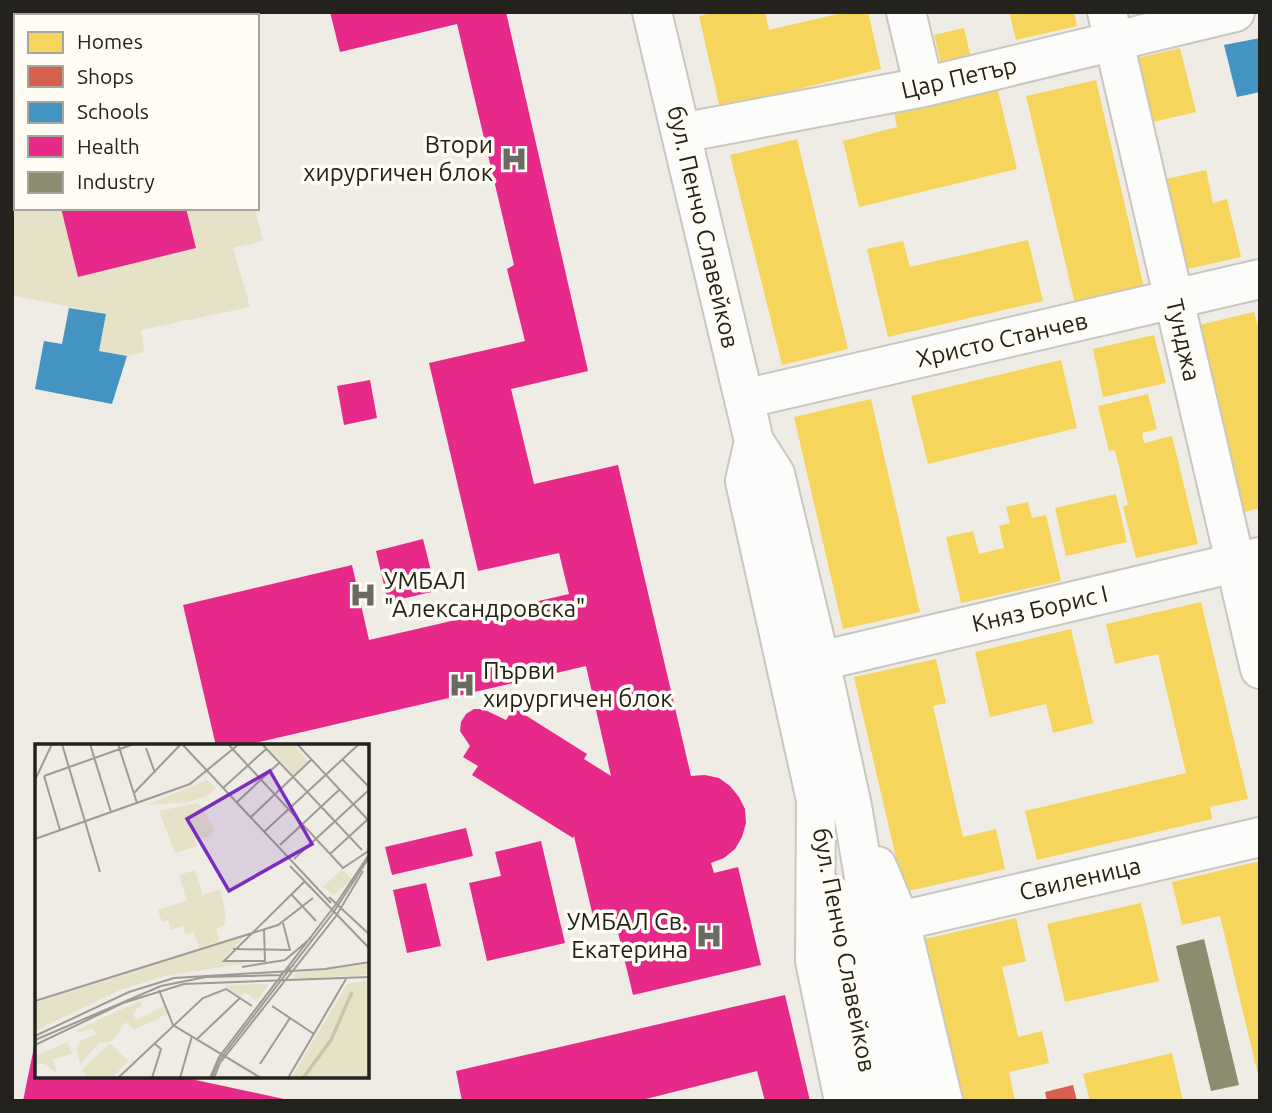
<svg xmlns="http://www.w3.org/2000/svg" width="1272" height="1113" font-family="Ubuntu,sans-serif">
<rect width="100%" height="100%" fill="#eeece4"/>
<path fill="#e6e2c8" d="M12,12H211V16H16V208H255L263,241L233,248L250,307L141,330L144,352L127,356L99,351L105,314L12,295Z"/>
<path fill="#f6d55c" d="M716,12H765L769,30L846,12H868L881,69L720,108L699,16Z
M1009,12H1074L1077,26L1016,40Z
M964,28L971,58L941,65L934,35Z
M1180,48L1196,112L1144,124L1129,60Z
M1096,80L1144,288L1075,304L1026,96Z
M997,87L1017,169L859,207L843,141L897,127L894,112Z
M797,139L848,349L782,365L730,155Z
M1206,170L1213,203L1227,199L1241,257L1183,270L1162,180Z
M1028,240L1043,301L888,337L867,249L903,241L910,267Z
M1254,312L1260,333V508L1241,513L1195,326Z
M1154,335L1166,383L1103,397L1093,349Z
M1061,360L1077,428L928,464L911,396Z
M1148,394L1157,429L1142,433L1144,443L1172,436L1198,544L1136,558L1123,507L1128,505L1115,450L1109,451L1098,406Z
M871,399L920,612L843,629L794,417Z
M1116,494L1127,542L1066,556L1055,508Z
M1028,502L1032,518L1046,515L1061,581L961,603L946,537L973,531L979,554L1004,548L999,526L1010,523L1006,507Z
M1201,602L1248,799L1210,807L1212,819L1037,860L1025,811L1186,773L1158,654L1115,664L1106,624Z
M1071,629L1093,723L1053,733L1046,704L990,717L975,652Z
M936,659L946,703L933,706L963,837L996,829L1005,869L904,892L854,677Z
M1260,861V1079H1259L1220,916L1182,925L1172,882Z
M1141,903L1159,981L1065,1002L1047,924Z
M1016,918L1026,961L1002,967L1016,1027L1018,1037L1042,1031L1049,1063L1009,1072L1015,1101H958L921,940Z
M1172,1053L1183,1101H1090L1083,1074Z"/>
<path fill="#d6604d" d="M1073,1085L1077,1101H1047L1045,1092Z"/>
<path fill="#4393c3" d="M1260,38V92L1237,97L1224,45Z
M69,308L106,314L99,351L127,356L112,404L35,389L44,341L62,344Z"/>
<path fill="#e7298a" d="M330,12H506L588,371L511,389L534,484L618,465L691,776L705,775L719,778L730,786L739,797L745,809L746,823L742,837L735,849L724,858L711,863L714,873L738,867L761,965L633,995L615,920L595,925L574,836L573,838L472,775L478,766L463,757L470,746L460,731L461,722L466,714L474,709H483L506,720L514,708L587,754L584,759L611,776L586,666L242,746H216L183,605L352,565L369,640L569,594L559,553L478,571L429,363L525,341L507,269L514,265L457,24L340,52Z
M61,208H186L196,248L78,277Z
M370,380L377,418L344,425L337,386Z
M423,539L436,591L388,602L376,551Z
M466,828L473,856L392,875L385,847Z
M541,841L565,943L487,961L469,883L501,876L495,852Z
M426,883L441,946L407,953L393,890Z
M785,995L810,1101H765L757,1071L638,1101H462L456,1071Z
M34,1047L37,1048V1076H177L293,1101H23Z"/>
<path fill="#8c8c6e" d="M1204,939L1239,1085L1211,1091L1176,946Z"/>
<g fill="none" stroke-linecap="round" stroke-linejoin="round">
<g stroke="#c9c7c1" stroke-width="42">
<path id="minor" d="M906,12L924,87
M1107,12L1260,669
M681,133L924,87L1235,12
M744,399L1260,279
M820,661L1260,557
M900,921L1260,837"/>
</g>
<g stroke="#c9c7c1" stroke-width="42">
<path id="major" d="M652,12L754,441L775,474L820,661L852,806L888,1019L907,1101
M754,441L745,481L816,800L815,961L844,1101
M877,866L900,921L943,1101
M833,895L857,1028L873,1101"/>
</g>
<use href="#minor" stroke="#fcfcfb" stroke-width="38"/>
<use href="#major" stroke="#fcfcfb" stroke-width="38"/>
</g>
<defs>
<g id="hospital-bare" transform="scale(2.1)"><path d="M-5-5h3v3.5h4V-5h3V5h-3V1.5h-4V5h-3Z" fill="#6a6962" stroke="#fffdf3" stroke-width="2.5" paint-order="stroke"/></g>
</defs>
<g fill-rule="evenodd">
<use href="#hospital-bare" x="514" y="159"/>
<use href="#hospital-bare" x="363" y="595"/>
<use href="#hospital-bare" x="462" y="685"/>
<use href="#hospital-bare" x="709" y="936"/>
</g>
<g text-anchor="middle" stroke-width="7" stroke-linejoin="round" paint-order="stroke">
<g font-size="24" fill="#23221c" stroke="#fffdf3">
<text transform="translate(959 78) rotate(-13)" y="8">Цар Петър</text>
<text transform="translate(703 227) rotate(77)" y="8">бул. Пенчо Славейков</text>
<text transform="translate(1002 340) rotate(-13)" y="8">Христо Станчев</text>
<text transform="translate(1183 340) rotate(77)" y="8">Тунджа</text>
<text transform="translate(1040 609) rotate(-13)" y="8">Княз Борис I</text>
<text transform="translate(1080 879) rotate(-13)" y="8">Свиленица</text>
<text transform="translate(844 950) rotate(79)" y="8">бул. Пенчо Славейков</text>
</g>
<g font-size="24" fill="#23221c" stroke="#fffdf3" text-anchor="end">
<text x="493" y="153">Втори<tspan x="493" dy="28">хирургичен блок</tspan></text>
<text x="384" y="589" text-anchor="start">УМБАЛ<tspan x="384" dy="28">"Александровска"</tspan></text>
<text x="483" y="679" text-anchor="start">Първи<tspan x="483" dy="28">хирургичен блок</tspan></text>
<text x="688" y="930">УМБАЛ Св.<tspan x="688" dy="28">Екатерина</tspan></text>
</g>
</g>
<g transform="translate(35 744)">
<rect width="334" height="334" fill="#eeece4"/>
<path d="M172,36L181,44L174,51L154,58L112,61ZM163,59L180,86L174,93L160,95L162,102L140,109L124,67ZM185,145L191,172L189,182L181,185L185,197L164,204L159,188L151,191L148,182L136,186L133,176L127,178L123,166ZM334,220V231L257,235L261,229ZM33,298L37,310L18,315L22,329L8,319L0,321V312ZM75,299L93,317L77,334H54L47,326Z" fill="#e6e2c8"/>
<path d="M104,257L107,260L98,269L101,276L129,262L132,270L99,286L91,278L77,297L64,299L45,320L41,303L46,296L62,290L57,284L43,289L42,286Z" fill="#e6e2c8"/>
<path d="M230,0H258L273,17L259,32ZM307,125L317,135L299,151L288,143ZM160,126L168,152L152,157L144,131ZM210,192L187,216L213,219L130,232L85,246L0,287V259ZM334,236V334H256L312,240ZM234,240L222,257L210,248L204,254L191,245L190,241Z" fill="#e6e2c8"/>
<path fill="none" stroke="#c9c5a6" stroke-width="3.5" d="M268,334L296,296L317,248"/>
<path fill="none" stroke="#9d9b94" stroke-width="2" d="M27,0L65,128M55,0L76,68M83,0L102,59M147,0L296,159M193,0L308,124L335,106M227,0L327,106M262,0L335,78M111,4L120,29M307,15L335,44M9,32L99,0M9,32L25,86M0,36L17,0M188,44L231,5M99,49L146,0M202,58L244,19M216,73L276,16M230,87L323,1M0,95L155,40L204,0M245,101L304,46M295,110L332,76M259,115L335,45M255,122L335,205M256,150L281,177M294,153L335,191M229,186L230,217H189L269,138M198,205L255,206L248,179M207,223L250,216L276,194M124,246L138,281L226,334M0,257L243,181L278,154M237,262L279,290M0,292L94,248L139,234L290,225L335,218M162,295L205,254M0,296L126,242L171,233L245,231L259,221M0,301L88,259L149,240L335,233M225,320L255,274M83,334L168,254L191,245L217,262M117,334L126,305L119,299M145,334L157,292M175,334L184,313L301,160L335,109M177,334L183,318L298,169L335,112M179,334L185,319L301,172L328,127M253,334L311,235"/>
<path fill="#7b2cbf" fill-opacity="0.15" stroke="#7b2cbf" stroke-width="3.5" d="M235,27L277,100L194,147L152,75Z"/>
<rect width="334" height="334" fill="none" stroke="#23221c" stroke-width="3.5"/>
</g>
<rect width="1272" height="1113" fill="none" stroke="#23221c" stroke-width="28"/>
<rect x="14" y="14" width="245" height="196" fill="#fffdf3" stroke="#a7a59d" stroke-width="2"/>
<rect x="28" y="32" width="35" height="21" fill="#f6d55c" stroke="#a7a59d" stroke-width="2"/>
<text x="77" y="49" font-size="21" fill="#23221c">Homes</text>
<rect x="28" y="66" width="35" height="21" fill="#d6604d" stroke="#a7a59d" stroke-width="2"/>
<text x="77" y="84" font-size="21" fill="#23221c">Shops</text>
<rect x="28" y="102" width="35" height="21" fill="#4393c3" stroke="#a7a59d" stroke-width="2"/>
<text x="77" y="119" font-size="21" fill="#23221c">Schools</text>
<rect x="28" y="136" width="35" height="21" fill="#e7298a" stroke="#a7a59d" stroke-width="2"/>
<text x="77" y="154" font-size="21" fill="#23221c">Health</text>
<rect x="28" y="172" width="35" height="21" fill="#8c8c6e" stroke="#a7a59d" stroke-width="2"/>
<text x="77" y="189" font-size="21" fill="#23221c">Industry</text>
</svg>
